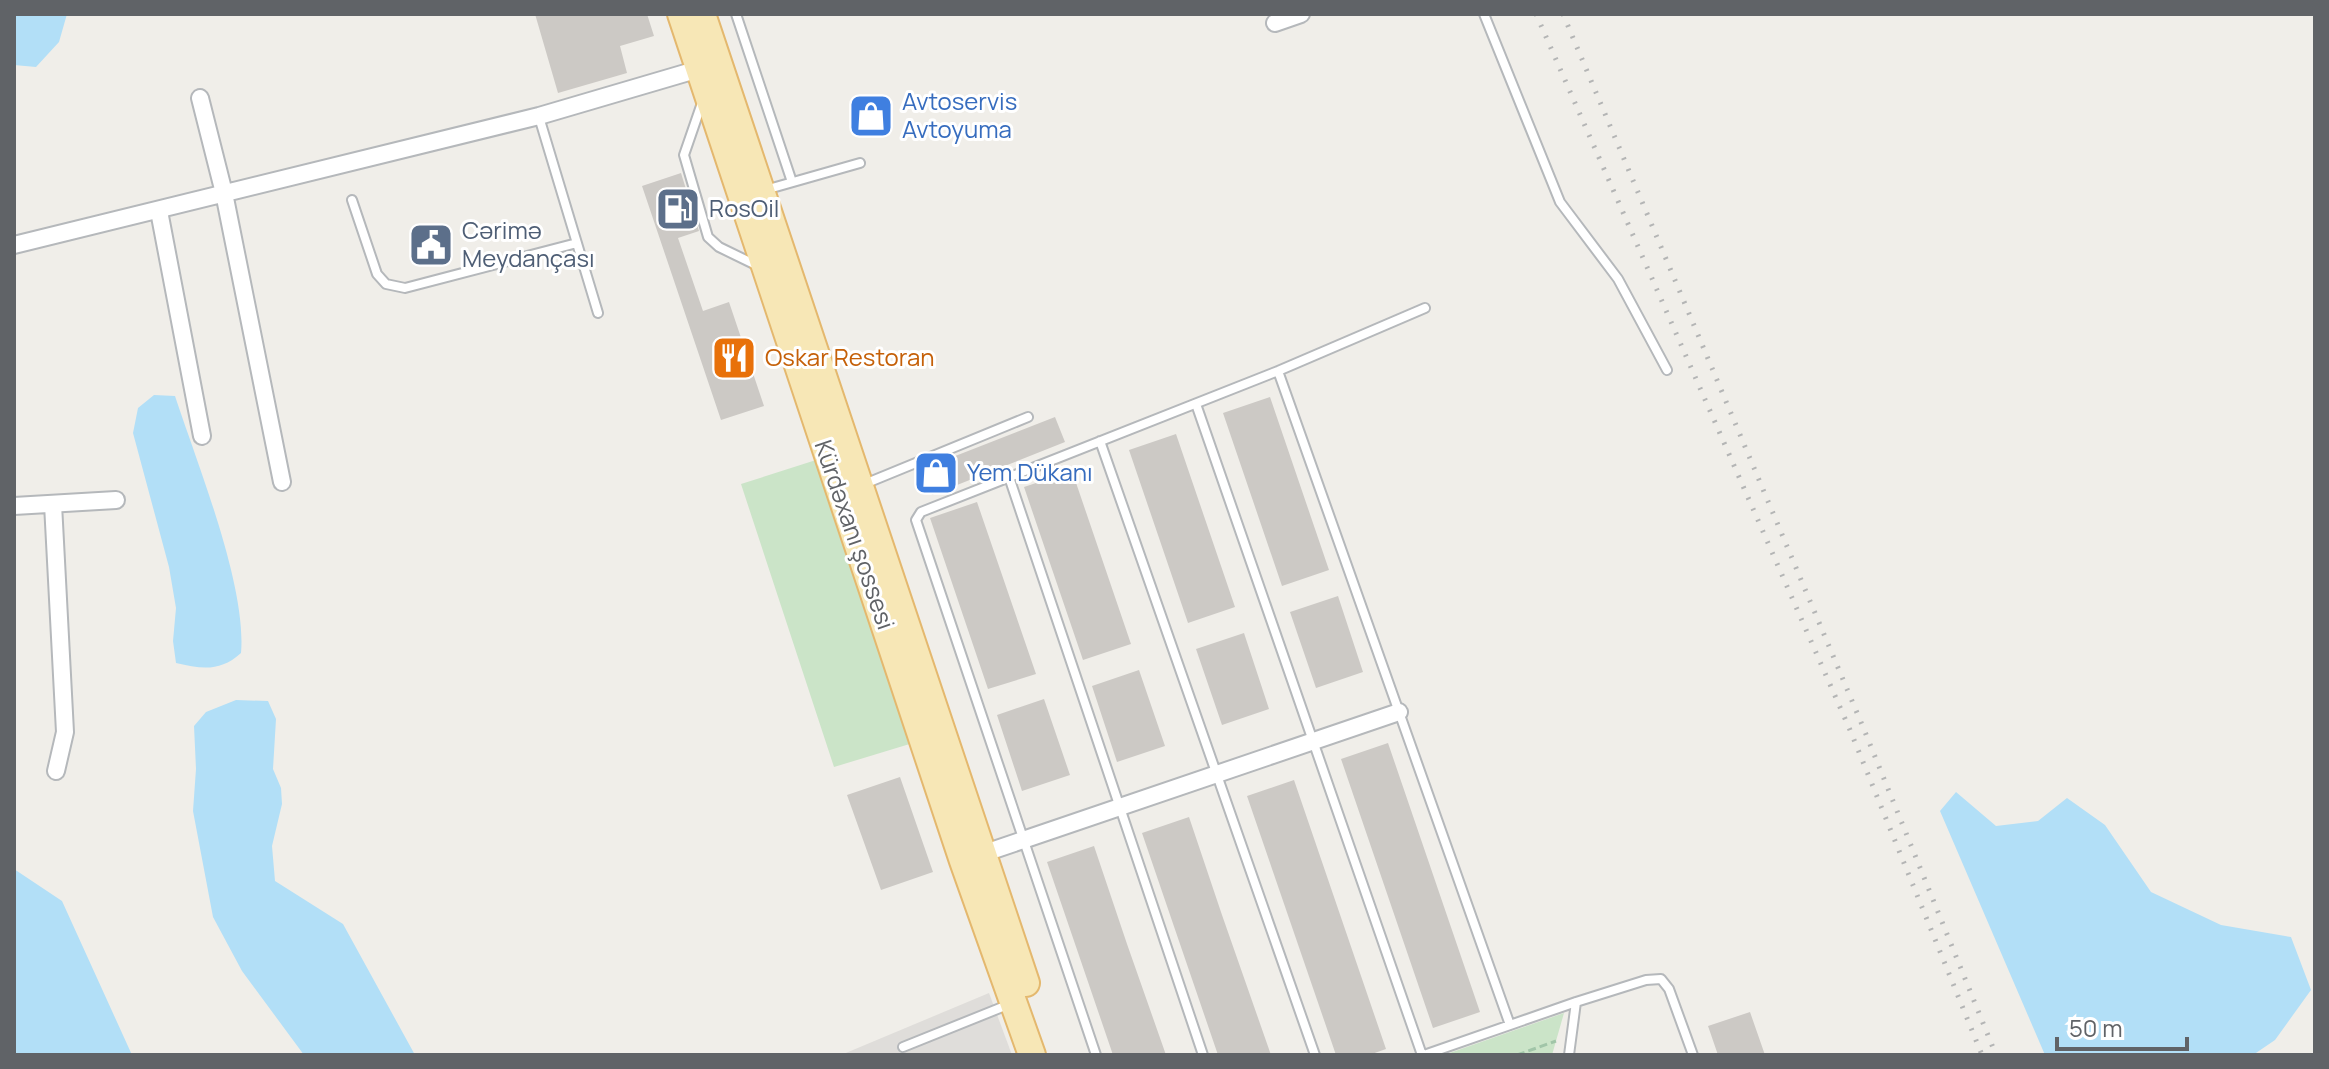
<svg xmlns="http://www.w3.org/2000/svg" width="2329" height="1069" font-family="Manrope,sans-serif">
<rect width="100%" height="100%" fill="#f0eee9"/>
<path fill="#dfddda" d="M989,993L1012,1055H841Z"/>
<path fill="#cbe4c8" d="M816,460L913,743L834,767L741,484Z
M1564,1013L1552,1055H1444Z"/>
<path fill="#b2dff7" d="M14,14H67L59,42L36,67L14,65Z
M154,395L175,396C197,463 247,586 241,653C220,672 202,669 176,663L173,641L176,608L169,567L133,433L138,408Z
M236,700L268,701L276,719L273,769L281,788L282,804L272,846L275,881L343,924L415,1055H304L242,971L213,917L193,811L196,769L194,726L206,712Z
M1956,792L1996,826L2038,821L2067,798L2105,825L2151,892L2221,925L2291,937L2311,990L2275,1040L2253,1055H2045L1940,811Z
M14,869L62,901L132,1055H14Z"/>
<path fill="#ccc9c5" d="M535,14H647L654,36L620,46L627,73L558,93Z
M681,173L699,231L678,238L703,311L729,302L764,406L721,420L642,186Z
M1270,397L1329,570L1282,586L1223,413Z
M1055,417L1065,442L932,495L922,469Z
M1176,434L1235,607L1188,623L1129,450Z
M1072,471L1131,644L1083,660L1024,487Z
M977,502L1036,674L988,689L930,518Z
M1338,596L1363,672L1316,688L1290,612Z
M1244,633L1269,709L1222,725L1196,649Z
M1139,670L1165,746L1117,762L1092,686Z
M1044,699L1070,775L1022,791L997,715Z
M1388,743L1480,1012L1433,1028L1341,759Z
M900,777L933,872L881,890L847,795Z
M1294,780L1386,1049L1369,1055H1336L1247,796Z
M1189,817L1222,915L1271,1055H1218L1168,909L1142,833Z
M1094,846L1127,944L1166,1055H1113L1073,938L1047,862Z
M1750,1012L1765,1055H1718L1708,1026Z"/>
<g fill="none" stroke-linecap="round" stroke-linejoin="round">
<g stroke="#b5b8bb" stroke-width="12">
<path id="service" d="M736,14L792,182
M1484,14L1560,202L1618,279L1667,370
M703,100L684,155L708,237L719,247L758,266
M539,117L598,313
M765,190L860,163
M352,200L377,274L386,284L405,288L577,243
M1278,371L1510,1025
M1196,404L1422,1055
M1100,441L1315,1055
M1009,477L1203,1055
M862,485L1028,417
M903,1047L1010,1004
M1096,1055L916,520L921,512L1278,371L1425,308
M1424,1055L1576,1002L1646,980L1661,979L1669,989L1693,1055
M1569,1055L1576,1002"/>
</g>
<g stroke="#b5b8bb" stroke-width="20">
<path id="minor" d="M1275,23L1301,14
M200,98L224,193L282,482
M159,211L202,436
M14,245L539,116L699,69
M53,504L65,732L56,771
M14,506L116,500
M976,856L1399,712"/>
</g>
<g stroke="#e4b86e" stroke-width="30">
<path id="primary" d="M681,14L963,861L1032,1055
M702,14L1026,983"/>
</g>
<path stroke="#a1c5a8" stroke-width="3" stroke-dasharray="8 4" stroke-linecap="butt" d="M1517,1055L1556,1041"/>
<use href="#service" stroke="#fff" stroke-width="8"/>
<use href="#minor" stroke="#fff" stroke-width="16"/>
<use href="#primary" stroke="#f7e7b6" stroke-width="26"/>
<path stroke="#b4b5b5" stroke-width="5" stroke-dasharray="2 10" stroke-linecap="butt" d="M1536,14L1850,730L1982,1055
M1563,14L1863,727L1996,1055"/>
</g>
<defs>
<g id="shop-square" transform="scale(2.3)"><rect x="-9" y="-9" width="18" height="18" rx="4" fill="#3f7fe0" stroke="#fff"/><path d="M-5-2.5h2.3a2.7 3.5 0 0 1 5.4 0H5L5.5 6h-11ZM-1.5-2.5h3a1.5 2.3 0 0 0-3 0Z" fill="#fff"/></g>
<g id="fuel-square" transform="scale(2.3)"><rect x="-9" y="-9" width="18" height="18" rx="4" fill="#5c6f8a" stroke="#fff"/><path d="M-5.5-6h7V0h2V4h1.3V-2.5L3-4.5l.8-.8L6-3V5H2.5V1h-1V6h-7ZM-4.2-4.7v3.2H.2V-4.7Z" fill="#fff"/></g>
<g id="civic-square" transform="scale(2.3)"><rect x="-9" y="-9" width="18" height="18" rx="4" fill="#5c6f8a" stroke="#fff"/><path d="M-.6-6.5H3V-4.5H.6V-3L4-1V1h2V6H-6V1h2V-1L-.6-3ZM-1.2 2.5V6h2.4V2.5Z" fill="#fff"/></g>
<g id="restaurant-square" transform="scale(2.3)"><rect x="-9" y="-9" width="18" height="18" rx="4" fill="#e8710a" stroke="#fff"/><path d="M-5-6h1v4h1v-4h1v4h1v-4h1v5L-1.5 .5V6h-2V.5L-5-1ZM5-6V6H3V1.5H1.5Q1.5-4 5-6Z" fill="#fff"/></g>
</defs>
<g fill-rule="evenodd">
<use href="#shop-square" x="871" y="116"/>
<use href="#fuel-square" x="678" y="209"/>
<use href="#civic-square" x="431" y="245"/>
<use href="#restaurant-square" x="734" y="358"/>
<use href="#shop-square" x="936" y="473"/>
</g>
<g text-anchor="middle" stroke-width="6" stroke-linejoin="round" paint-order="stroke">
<g font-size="24" fill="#366cbe" stroke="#fff" text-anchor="start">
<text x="902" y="110">Avtoservis<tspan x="902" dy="28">Avtoyuma</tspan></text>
<text x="967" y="481">Yem Dükanı</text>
</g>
<g font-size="24" fill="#4e5e75" stroke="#fff" text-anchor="start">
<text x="709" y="217">RosOil</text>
<text x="462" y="239">Cərimə<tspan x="462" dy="28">Meydançası</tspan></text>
</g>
<g font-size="24" fill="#c56008" stroke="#fff" text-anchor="start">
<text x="765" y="366">Oskar Restoran</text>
</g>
<g font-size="24" fill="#606367" stroke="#fff">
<text transform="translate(854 535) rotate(71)" y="8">Kürdəxanı şossesi</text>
</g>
</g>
<rect width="2329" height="1069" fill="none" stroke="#606367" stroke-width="32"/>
<path d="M2057 1037v12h130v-12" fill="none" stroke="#606367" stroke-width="4"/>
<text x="2069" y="1037" font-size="24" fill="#606367" stroke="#ffffff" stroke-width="6" paint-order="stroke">50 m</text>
</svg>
